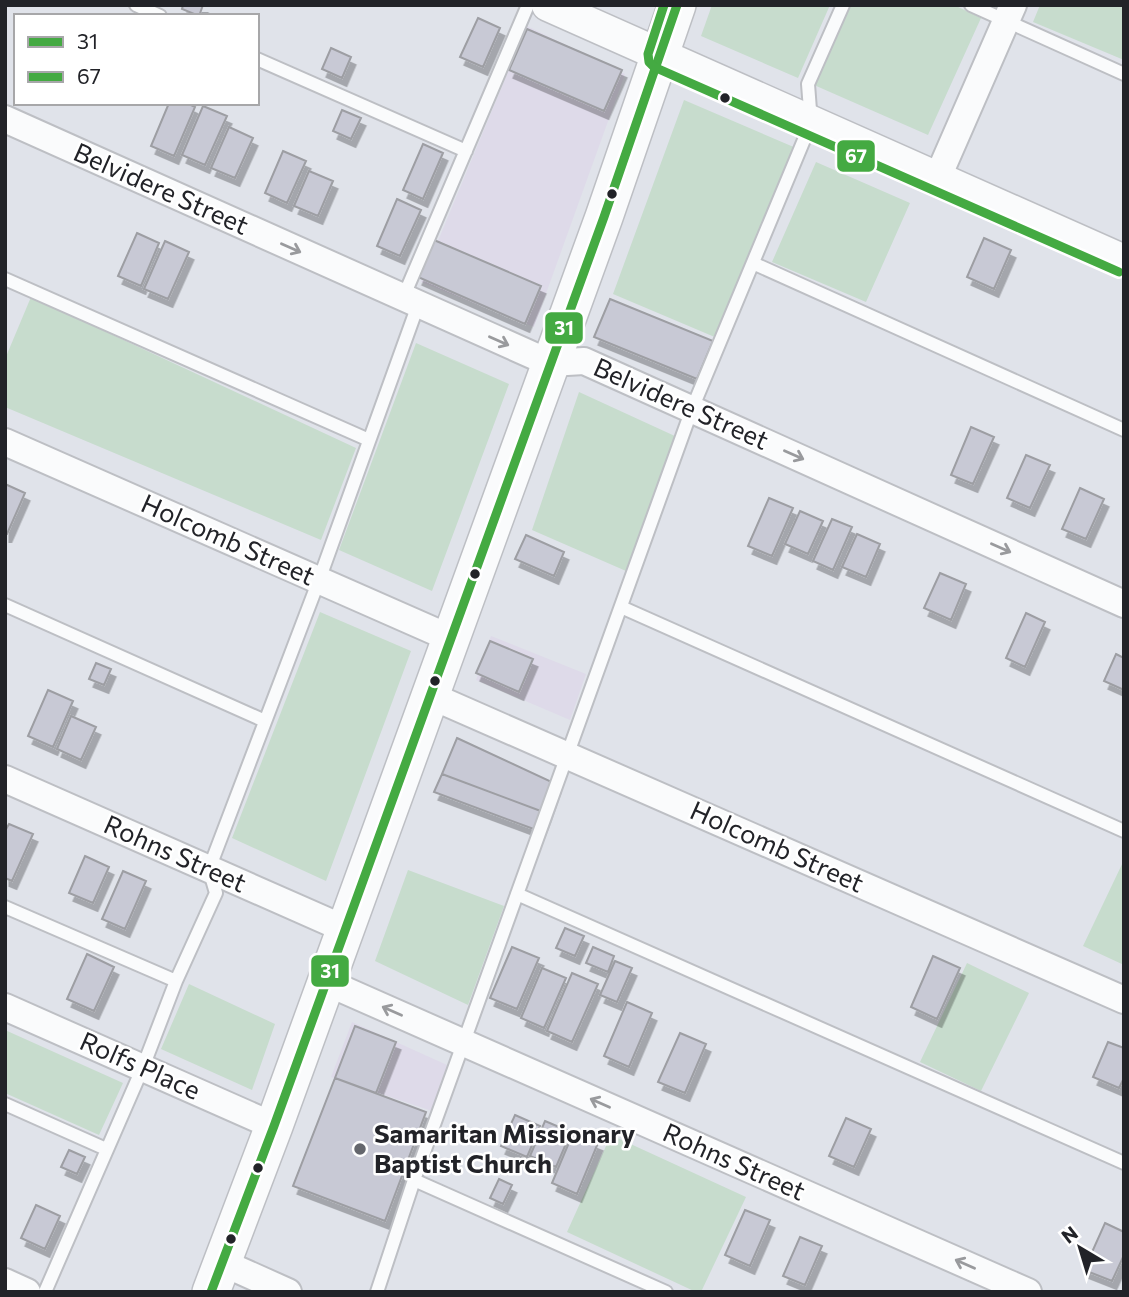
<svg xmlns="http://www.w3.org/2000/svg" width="1129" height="1297" font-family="Commissioner,sans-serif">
<defs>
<filter id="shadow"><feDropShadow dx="4.5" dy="8" stdDeviation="0" flood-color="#0004"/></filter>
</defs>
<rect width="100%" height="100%" fill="#e0e3ea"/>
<path fill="#dedae9" d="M527,26L625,74L534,327L421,282Z
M491,636L586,674L570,720L476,680Z
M352,1022L447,1065L432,1111L331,1077Z"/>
<path fill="#c7dccd" d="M712,5H830L798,78L701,36Z
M848,5H954L981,18L928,135L814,85Z
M1040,5H1124V60L1033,22Z
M684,100L796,148L717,338L613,294Z
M816,162L910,203L866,302L772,262Z
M31,297L356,448L321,540L5,407V359Z
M416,343L509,384L432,591L339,550Z
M579,392L677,437L626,571L532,530Z
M320,612L411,651L326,881L232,838Z
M1124,860V965L1083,946Z
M408,870L504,906L468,1005L375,961Z
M967,963L1029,993L981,1091L920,1062Z
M189,984L275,1024L252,1090L161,1049Z
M5,1030L123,1083L99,1135L5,1093Z
M611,1135L746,1197L701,1292H696L567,1232Z"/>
<path fill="#c8c9d5" stroke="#9d9ea3" stroke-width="2" filter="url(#shadow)" d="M183,5H203L199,16L182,9Z
M478,18L500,28L483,67L460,57Z
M527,29L622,70L604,111L509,70Z
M331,48L351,57L342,78L322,69Z
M169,103H187L195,107L174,156L151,146Z
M203,106L227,116L205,165L182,155Z
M342,110L361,118L351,139L333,131Z
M229,127L253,138L235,178L211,168Z
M423,144L443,153L423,199L403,190Z
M283,151L306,161L287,203L265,193Z
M309,171L333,181L318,216L294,206Z
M397,199L421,210L400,256L377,246Z
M137,233L159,243L141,286L118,276Z
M984,238L1011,250L994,289L967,277Z
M434,240L541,286L525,324L418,277Z
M165,241L189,252L168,299L144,289Z
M610,299L713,341L697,379L594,337Z
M971,427L994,437L973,484L951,475Z
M1026,455L1050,465L1030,508L1007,498Z
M5,484L25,493L7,534H5Z
M1080,488L1104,499L1086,539L1062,529Z
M769,498L793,508L772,556L748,546Z
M800,511L823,521L808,554L785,544Z
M832,519L852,527L833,570L813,561Z
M857,534L880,544L866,577L842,567Z
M526,535L564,552L554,576L515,559Z
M940,573L966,584L951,620L924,608Z
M1026,613L1045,622L1025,667L1006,658Z
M490,641L533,659L519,692L476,673Z
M1116,654L1124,658V690L1104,681Z
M96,663L111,669L104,685L89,679Z
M48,690L73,701L53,747L28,736Z
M71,716L96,727L81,760L57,749Z
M457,738L556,784L546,813L442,774Z
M442,774L546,813L539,831L434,792Z
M9,824L33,834L12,881L5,878V831Z
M85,856L109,867L93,903L69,893Z
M123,871L146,881L125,929L102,919Z
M565,928L584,936L575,956L556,948Z
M512,947L539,958L517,1009L490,998Z
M593,947L614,956L608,972L586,963Z
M87,954L114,967L94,1011L67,999Z
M933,956L960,968L937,1019L911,1007Z
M615,961L632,968L617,1002L600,995Z
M542,968L566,978L544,1028L521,1018Z
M572,973L598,984L572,1042L547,1031Z
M627,1002L652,1013L629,1067L604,1056Z
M355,1026L396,1042L376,1093L335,1078Z
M680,1033L706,1044L685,1093L658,1082Z
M1108,1042L1124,1048V1078L1119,1088L1093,1077Z
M335,1078L426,1112L385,1221L293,1186Z
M515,1115L540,1126L527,1157L501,1146Z
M846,1118L871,1129L854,1167L829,1156Z
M545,1121L571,1132L556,1167L530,1156Z
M573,1133L598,1143L577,1194L552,1183Z
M69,1150L85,1157L77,1174L61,1167Z
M499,1179L512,1185L503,1204L490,1198Z
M36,1205L60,1216L45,1249L21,1238Z
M745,1210L770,1220L750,1266L725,1255Z
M1105,1223L1124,1232V1255L1112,1281L1084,1270Z
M800,1237L822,1246L805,1285L783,1276Z"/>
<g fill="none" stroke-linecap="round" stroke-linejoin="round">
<g stroke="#bdbfc4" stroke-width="16">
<path id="service" d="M136,5L160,16
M971,5L1124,74
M257,59L466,151
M755,264L1124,430
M5,279L369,440
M403,298L528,5
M5,605L265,721
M621,607L1124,831
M517,894L1124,1163
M5,907L176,981
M5,1104L106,1149
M414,1180L666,1292
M45,1292L143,1067L176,981L216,893L209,869L319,580L418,305
M377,1292L414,1180L692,409L811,123L808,84L843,5"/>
</g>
<g stroke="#bdbfc4" stroke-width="30">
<path id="minor" d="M5,119L550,363L584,361L1124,604
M937,179L1013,5
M5,442L450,638
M429,695L1124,1000
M5,779L345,929
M326,982L1028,1292
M5,1007L274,1126
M223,1263L288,1292
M5,1282L27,1292"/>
</g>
<g stroke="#bdbfc4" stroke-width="35">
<path id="tertiary" d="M548,5L1124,261"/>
</g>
<g stroke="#bdbfc4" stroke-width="40">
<path id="secondary" d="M211,1292L274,1126L604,217L677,5"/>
</g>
<use href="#service" stroke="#fafbfc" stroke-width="12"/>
<use href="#minor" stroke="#fafbfc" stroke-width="26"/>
<use href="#tertiary" stroke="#fafbfc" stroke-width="32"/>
<use href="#secondary" stroke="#fafbfc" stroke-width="37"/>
<g stroke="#fff" stroke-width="14">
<path id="bus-1" d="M211,1292L274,1126L604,217L677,5"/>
</g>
<g stroke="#fff" stroke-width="14">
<path id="bus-2" d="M664,5L648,54L649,62L654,67L1119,272"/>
</g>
<use href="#bus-1" stroke="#44aa42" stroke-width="9"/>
<use href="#bus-2" stroke="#44aa42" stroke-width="9"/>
</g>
<defs><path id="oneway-shaft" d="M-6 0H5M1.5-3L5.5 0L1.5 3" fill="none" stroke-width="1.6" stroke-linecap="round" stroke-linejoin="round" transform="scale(1.75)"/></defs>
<g stroke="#999a9d">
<use href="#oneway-shaft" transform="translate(291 248) rotate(24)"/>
<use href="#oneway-shaft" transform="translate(499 341) rotate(24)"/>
<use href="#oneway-shaft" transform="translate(794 455) rotate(24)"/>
<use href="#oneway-shaft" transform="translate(1001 548) rotate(24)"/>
<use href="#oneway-shaft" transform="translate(392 1011) rotate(-156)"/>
<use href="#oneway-shaft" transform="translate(600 1103) rotate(-156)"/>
<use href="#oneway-shaft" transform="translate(965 1264) rotate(-156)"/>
</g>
<g fill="#222328" stroke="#fff" stroke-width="2.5">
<circle cx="725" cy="98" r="6"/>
<circle cx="612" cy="194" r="6"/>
<circle cx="475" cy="574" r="6"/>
<circle cx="435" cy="681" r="6"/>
<circle cx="258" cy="1168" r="6"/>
<circle cx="231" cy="1239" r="6"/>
</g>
<circle fill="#64666c" stroke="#fff" stroke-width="2.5" cx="360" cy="1149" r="7"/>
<g text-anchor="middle" stroke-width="5" stroke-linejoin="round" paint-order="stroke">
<g font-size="26" fill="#222328" stroke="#fff">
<text transform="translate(161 189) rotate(24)" y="9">Belvidere Street</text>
<text transform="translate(681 404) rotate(24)" y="9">Belvidere Street</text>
<text transform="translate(228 540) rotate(24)" y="9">Holcomb Street</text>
<text transform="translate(777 847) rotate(24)" y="9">Holcomb Street</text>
<text transform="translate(175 854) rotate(24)" y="9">Rohns Street</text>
<text transform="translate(140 1066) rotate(24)" y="9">Rolfs Place</text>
<text transform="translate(734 1162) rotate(24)" y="9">Rohns Street</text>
</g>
<g font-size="26" font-weight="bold" fill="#222328" stroke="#fff" text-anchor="start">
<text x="374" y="1143">Samaritan Missionary<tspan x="374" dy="30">Baptist Church</tspan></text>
</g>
</g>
<g stroke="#fff" stroke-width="2.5">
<rect x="836" y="139" width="40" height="34" rx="7" fill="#44aa42"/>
<rect x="544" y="311" width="40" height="34" rx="7" fill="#44aa42"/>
<rect x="310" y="954" width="40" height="34" rx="7" fill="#44aa42"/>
</g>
<g font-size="19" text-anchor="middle" font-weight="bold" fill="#fff">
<text x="856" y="163">67</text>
<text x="564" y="335">31</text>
<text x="330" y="978">31</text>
</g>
<rect width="1129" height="1297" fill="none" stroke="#222328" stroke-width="14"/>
<rect x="14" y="14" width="245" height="91" fill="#ffffff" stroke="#a7a7a9" stroke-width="2"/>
<rect x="28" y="37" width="35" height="10" fill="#44aa42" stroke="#a7a7a9" stroke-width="2"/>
<text x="77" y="49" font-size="21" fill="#222328">31</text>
<rect x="28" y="72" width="35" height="10" fill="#44aa42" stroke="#a7a7a9" stroke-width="2"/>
<text x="77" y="84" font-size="21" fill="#222328">67</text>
<g transform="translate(1080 1248) rotate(322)" stroke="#ffffff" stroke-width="5" paint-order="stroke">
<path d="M0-5L12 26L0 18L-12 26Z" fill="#222328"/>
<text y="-10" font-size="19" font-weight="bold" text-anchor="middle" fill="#222328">N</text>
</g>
</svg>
